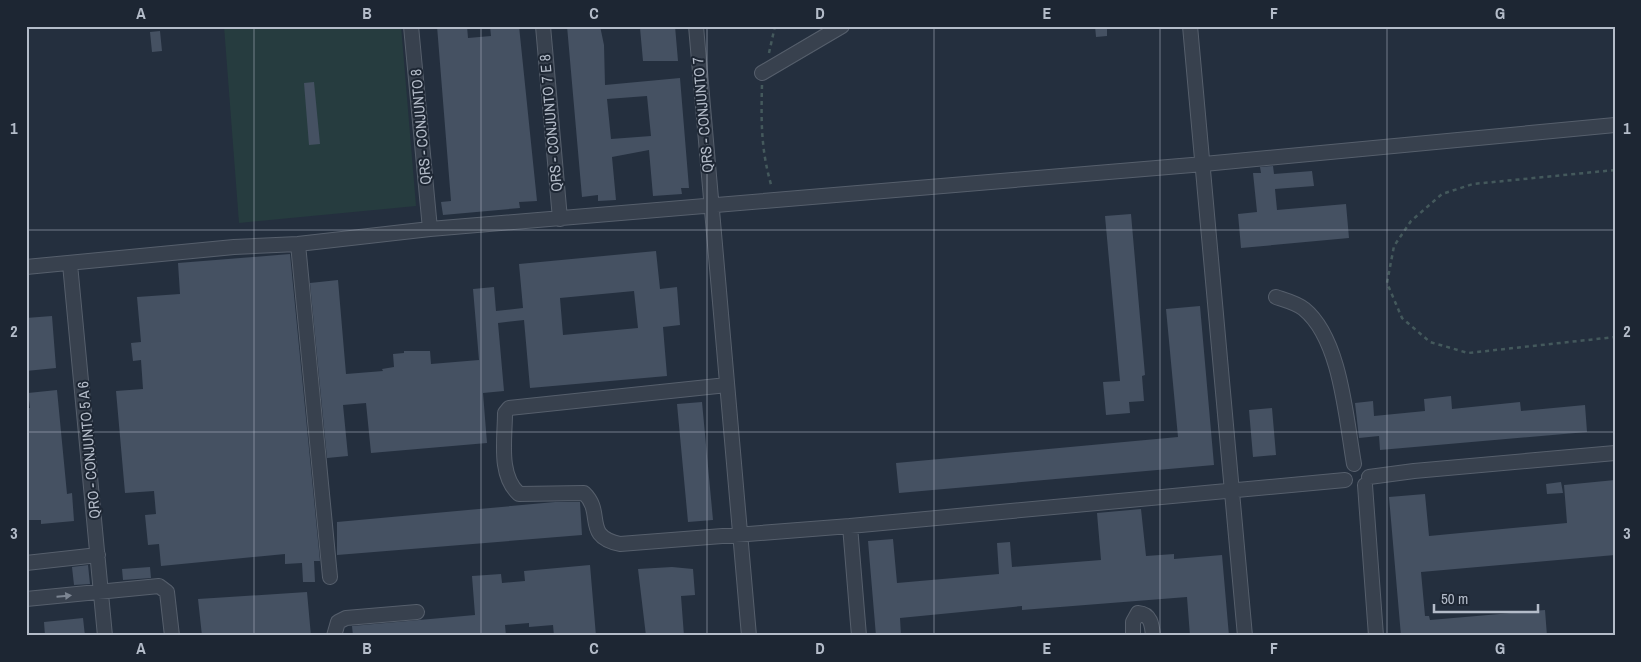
<svg xmlns="http://www.w3.org/2000/svg" width="1641" height="662" font-family="'Archivo Narrow',sans-serif">
<rect width="100%" height="100%" fill="#242f3e"/>
<path fill="#263c3f" d="M224,26H401L416,206L239,223Z"/>
<path fill="#455162" fill-rule="evenodd" d="M437,26H467L468,38L491,36L490,26H519L537,201L519,202L520,208L443,215L441,202L451,201Z
M567,26H600L604,45L605,85L680,78L689,188H681L682,194L653,196L649,150L612,157L616,200L598,201V195L582,197ZM647,96L651,136L611,139L607,99Z
M644,26H675L678,61H643L640,28Z
M1095,26H1107V36L1096,37Z
M160,31L162,51L152,52L150,32Z
M314,82L320,144L309,145L304,83Z
M1273,166L1274,174L1312,171L1314,186L1275,189L1277,210L1346,204L1349,238L1241,248L1238,214L1257,212L1253,173H1261L1260,167Z
M1131,214L1145,375L1142,376L1144,401L1129,402L1130,413L1106,415L1103,382L1120,381L1105,216Z
M656,251L660,289L677,287L680,325L663,327L667,376L530,388L524,320L498,323L504,391L483,393L487,443L371,453L366,403L343,405L348,456L327,458L310,283L338,280L346,374L383,371L382,369L394,367L393,354L404,353V351H430L431,364L479,360L473,289L494,287L496,311L523,308L519,264ZM634,291L638,328L563,335L560,298Z
M290,254L320,561H314L315,582H303L302,563L285,564V554L161,566L159,544L148,545L145,515L156,514L154,491L125,493L116,391L143,389L141,360L133,361L131,343L141,342L137,297L180,294L178,263Z
M1200,306L1214,465L899,493L896,463L1178,437L1166,309Z
M52,316L56,368L26,371V318Z
M57,390L67,494L72,493L74,521L41,524V520H26V408H30L28,393Z
M1451,396L1452,409L1520,402L1521,411L1585,405L1587,432L1380,450L1379,436L1359,438L1355,403L1373,401L1374,416L1425,411L1424,399Z
M702,402L713,520L688,522L677,404Z
M1272,408L1276,455L1253,457L1249,410Z
M1615,480V555L1421,572L1425,616H1429L1430,620L1545,610L1547,636H1401L1389,497L1425,494L1429,536L1567,523L1564,485Z
M1561,482L1563,493L1547,494L1546,484Z
M555,502H580L582,535L337,555V522Z
M1141,509L1146,556L1174,554V559L1222,555L1229,636H1190L1187,597L1022,610V606L900,618L901,636H876L868,541L893,539L897,583L999,574L997,543L1010,542L1012,567L1101,560L1097,513Z
M88,565L90,584L74,585L72,567Z
M590,565L596,636H554L553,625L529,627V623L505,625L506,636H353L352,626L475,615L472,576L501,574L502,583L525,581L524,571Z
M150,567L151,578L123,580L122,569Z
M672,567L693,569L695,595L681,596L684,636H646L638,569Z
M307,592L311,636H202L198,599Z
M83,618L85,636H45L44,622Z"/>
<g fill="none" stroke-linecap="round" stroke-linejoin="round">
<g stroke="#565f6c" stroke-width="16">
<path id="minor" d="M411,26L430,229
M543,26L560,219
M696,26L749,636
M1190,26L1245,636
M762,73L842,26
M298,244L330,577
M70,264L105,636
M26,267L234,247L298,244L430,229L1204,164L1615,125
M1276,297C1285,300 1297,303 1304,309C1341,339 1346,419 1354,464
M727,385L509,408L505,413C505,439 498,475 519,494L584,493C605,513 582,536 620,544L850,526L1345,480
M1369,477L1414,471L1615,453
M1365,485L1376,636
M850,526L859,636
M26,563L98,555
M26,599L159,586L167,592L172,636
M334,636L338,622L346,618L417,612
M1133,636V622L1138,613C1151,614 1152,625 1153,636"/>
</g>
<path stroke="#44595c" stroke-width="2.5" stroke-dasharray="4 4" stroke-linecap="butt" d="M769,53L775,26
M762,85C761,123 761,151 772,188
M1615,170L1473,184L1442,194L1411,221L1394,246L1387,283L1402,318L1430,342L1468,353L1615,337"/>
<use href="#minor" stroke="#38414e" stroke-width="14"/>
</g>
<defs><path id="oneway-solid" d="M-6-.8H1V-3.2L6.5 0L1 3.2V.8H-6Z" transform="scale(1.25)"/></defs>
<use fill="#7c8592" href="#oneway-solid" transform="translate(64 596) rotate(-5)"/>
<path fill="none" stroke="#b4bcc9" stroke-width="1" stroke-opacity="0.55" d="M254,26V636M481,26V636M707,26V636M934,26V636M1160,26V636M1387,26V636M26,230H1615M26,432H1615"/>
<g text-anchor="middle" stroke-width="4" stroke-linejoin="round" paint-order="stroke">
<g font-size="15" fill="#b4bcc9" stroke="#1d2633">
<text transform="translate(703 115) rotate(-95)" y="5">QRS - CONJUNTO 7</text>
<text transform="translate(551 123) rotate(-95)" y="5">QRS - CONJUNTO 7 E 8</text>
<text transform="translate(421 127) rotate(-95)" y="5">QRS - CONJUNTO 8</text>
<text transform="translate(89 450) rotate(-95)" y="5">QRO - CONJUNTO 5 A 6</text>
</g>
</g>
<rect width="1641" height="662" fill="none" stroke="#1d2633" stroke-width="55"/>
<path d="M1434 604v8h104v-8" fill="none" stroke="#b4bcc9" stroke-width="2.5"/>
<text x="1441" y="604" font-size="15" fill="#b4bcc9" stroke="#1d2633" stroke-width="4" paint-order="stroke">50 m</text>
<rect x="28" y="28" width="1586" height="606" fill="none" stroke="#b4bcc9" stroke-width="2"/>
<g font-size="16" text-anchor="middle" font-weight="bold" fill="#b4bcc9">
<text x="141" y="19">A</text>
<text x="367" y="19">B</text>
<text x="594" y="19">C</text>
<text x="820" y="19">D</text>
<text x="1047" y="19">E</text>
<text x="1274" y="19">F</text>
<text x="1500" y="19">G</text>
<text x="14" y="134">1</text>
<text x="1627" y="134">1</text>
<text x="14" y="337">2</text>
<text x="1627" y="337">2</text>
<text x="14" y="539">3</text>
<text x="1627" y="539">3</text>
<text x="141" y="654">A</text>
<text x="367" y="654">B</text>
<text x="594" y="654">C</text>
<text x="820" y="654">D</text>
<text x="1047" y="654">E</text>
<text x="1274" y="654">F</text>
<text x="1500" y="654">G</text>
</g>
</svg>
